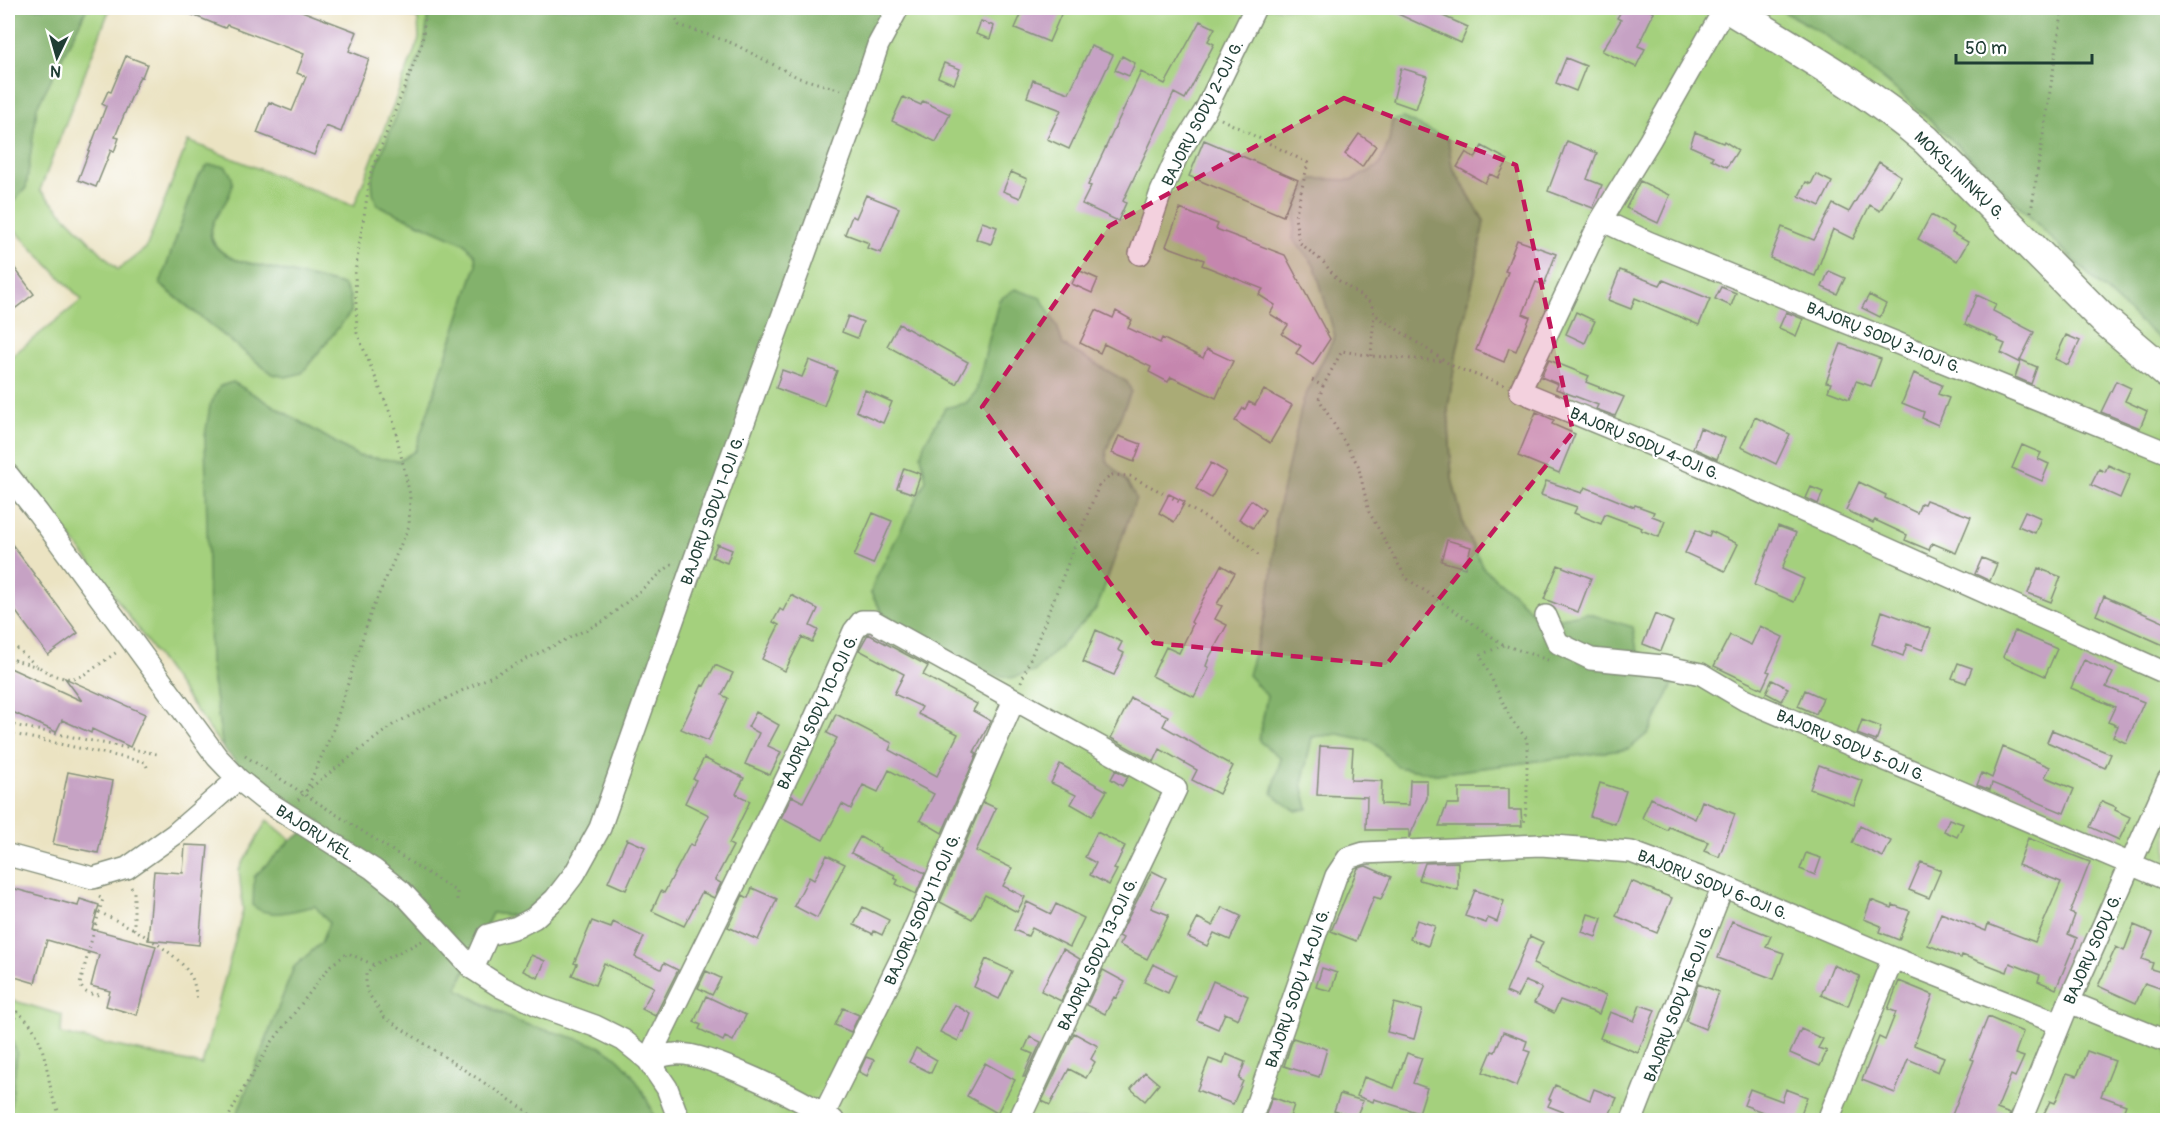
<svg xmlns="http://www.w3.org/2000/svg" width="2175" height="1128" font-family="Pangolin,sans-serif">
<rect width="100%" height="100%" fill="#fff"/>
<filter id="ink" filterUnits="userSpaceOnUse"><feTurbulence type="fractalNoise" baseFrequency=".0167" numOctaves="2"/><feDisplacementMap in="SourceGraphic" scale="12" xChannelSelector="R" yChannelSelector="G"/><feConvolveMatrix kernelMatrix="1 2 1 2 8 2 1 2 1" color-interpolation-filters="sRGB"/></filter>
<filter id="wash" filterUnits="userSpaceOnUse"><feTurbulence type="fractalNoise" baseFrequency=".008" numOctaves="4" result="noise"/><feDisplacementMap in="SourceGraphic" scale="24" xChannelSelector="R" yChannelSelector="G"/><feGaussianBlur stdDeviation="1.35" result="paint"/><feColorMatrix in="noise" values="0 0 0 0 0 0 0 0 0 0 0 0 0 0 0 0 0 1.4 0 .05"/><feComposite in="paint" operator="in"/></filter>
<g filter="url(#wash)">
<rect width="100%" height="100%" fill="#ebe3c2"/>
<path fill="#a4d07d" stroke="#628658" stroke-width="1.5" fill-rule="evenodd" d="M87,8H110L40,190L118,270L146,248L188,141L354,206L419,39L418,19L389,8H431L428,15L425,42L377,205L464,243L475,255L476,266L415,451L399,461L358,456L233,382L220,386L210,406V662L223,748L93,566L8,457V359L82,300L8,223V201L12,203L26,188L37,107ZM226,201C207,226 203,245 236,260L343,285L350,296L351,312L272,374L160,285Z
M889,8H1776C1790,15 1806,23 1820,32C1950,119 2047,246 2167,345V1120H655L651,1107L603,1048L519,1022L457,989L492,913L518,916ZM1392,121L1448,139L1452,166L1484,221L1475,272L1457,350L1448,408L1452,479L1464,527L1483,568L1514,594L1542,622L1637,651L1677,676L1649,732L1629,749L1436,774L1398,767L1372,741L1338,734L1312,737L1302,784L1308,808L1272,794L1281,758L1259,741L1267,696L1256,645L1266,613L1272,575L1312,380L1335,336L1315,266L1293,238L1312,179L1353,180L1379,166L1389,142ZM999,300L1057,326L1063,345L1127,382L1131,391L1106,451L1107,461L1128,484L985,672L883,614L871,593L874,582L966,403L976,392Z
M267,820L291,840L254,877L276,913L316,906L329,923L321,943L294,967L235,1120H13L10,1113L17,1053L8,1031V999L62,1015L61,1034L202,1065L243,910L239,870Z"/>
<path fill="#83b26c" stroke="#517850" stroke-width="1.5" d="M8,8H87L37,107L26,188L12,203L8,201Z
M431,8H889L594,827L552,893L518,916L492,913L457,988C475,1000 502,1016 522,1023C548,1032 577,1036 602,1048C627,1059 647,1095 655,1120H235L294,967L321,943L329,923L315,906C295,910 271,920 253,906L254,877L291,840L320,822L241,768L223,748L210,662L205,436L210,406L220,386L233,382L358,456L399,461L415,451L476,266L475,255L464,243L377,205L373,193L372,178L425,42L428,15Z
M1776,8H2167V345C2047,246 1950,119 1820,32C1806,23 1790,15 1776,8Z
M1403,118L1448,139L1452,167L1484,221L1475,272L1457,350L1448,408L1452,479L1464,527L1483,568L1514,594L1542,622L1586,613L1633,627L1637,651L1677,676L1649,732L1629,749L1436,774L1398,767L1372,741L1338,734L1312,737L1302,784L1308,809L1296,811L1272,794L1281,758L1259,741L1267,696L1248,675L1266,613L1272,575L1276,518L1303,401L1335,336L1315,266L1293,239L1297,202L1312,179L1353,180L1379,166L1389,142L1392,121Z
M208,165L225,166C227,169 231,174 232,178C238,207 178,234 236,260L343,285L350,296L351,312L302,373L286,377L272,374L160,284L197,178Z
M1015,289L1041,298L1057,326L1063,345L1127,382L1131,391L1106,451L1107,461L1128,484L1136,498L1097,608L1034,672L1011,678L985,672L884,615L871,593L874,582L926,480L921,455L924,444L945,408L966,403L976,392L999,300Z
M8,1031L17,1053L10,1113L13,1120H8Z"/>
<g id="blocks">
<path fill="#c6a2c4" d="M175,8H294L357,32L349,51L369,59L341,132L326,126L314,155L257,133L269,102L292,111L306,77L297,73L304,54L227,25L225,28Z
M1024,8H1051L1062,12L1049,42L1015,28Z
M1385,8H1425L1468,27L1461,43Z
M1623,8H1646L1654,12L1638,46L1645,49L1636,67L1602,51L1621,20L1617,18Z
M981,21L994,26L990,39L976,34Z
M1200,21L1215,28L1208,41L1214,44L1185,99L1174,93L1123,201L1126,203L1118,221L1082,204L1091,186L1088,185L1141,72L1165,84Z
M1091,46L1113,55L1069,149L1047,139L1061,110L1027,97L1033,80L1069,93Z
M126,56L147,64L142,77L140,76L115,137L119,138L114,152L111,150L96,187L78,180L106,106L102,104L108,91L111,92Z
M1122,56L1135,63L1129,76L1115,70Z
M1566,58L1586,66L1576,91L1556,83Z
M944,63L960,69L954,84L938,77Z
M1401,68L1427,76L1416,109L1393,101Z
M903,97L921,105L923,101L950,114L936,142L892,121Z
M1695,132L1723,143L1724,141L1738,150L1727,167L1711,159L1713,156L1690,146Z
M1359,134L1376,146L1362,167L1345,154Z
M1204,140L1298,180L1283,216L1189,176Z
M1567,141L1597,153L1587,179L1602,185L1593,208L1548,191Z
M1482,146L1508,160L1498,178L1490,174L1485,183L1457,167L1466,152L1475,158Z
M1879,162L1901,176L1880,211L1870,205L1853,239L1833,229L1815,276L1770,258L1782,227L1814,240L1833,204L1849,212Z
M1011,172L1027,179L1020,198L1003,191Z
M1816,174L1832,182L1820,206L1799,196L1806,182L1811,184Z
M1640,181L1670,195L1658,223L1626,208Z
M866,195L899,208L881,253L867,248L869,243L845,234L852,216L856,218Z
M1180,209L1218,224L1216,229L1285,255L1330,339L1313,365L1296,353L1301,346L1282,334L1288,325L1270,314L1275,305L1259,295L1263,289L1202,265L1204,260L1166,246Z
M1931,215L1954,228L1952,233L1968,242L1957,261L1918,239Z
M982,222L997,227L991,244L976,239Z
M1517,240L1556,254L1544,285L1536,282L1523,314L1530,317L1516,351L1509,348L1504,362L1476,350L1508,272L1505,271Z
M8,259L34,294L8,314Z
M1078,270L1098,279L1092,293L1072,284Z
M1620,270L1660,285L1663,280L1710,299L1699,325L1635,298L1631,309L1608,300Z
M1829,271L1845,278L1837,294L1822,287Z
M1721,287L1736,293L1731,306L1715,299Z
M1869,295L1886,304L1880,317L1862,308Z
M1977,295L1996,304L1993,311L2034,332L2019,362L2001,353L2005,344L1998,341L1999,339L1965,324Z
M1096,310L1113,318L1116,311L1132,320L1128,328L1160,343L1162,338L1203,358L1207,349L1233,361L1216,398L1171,377L1168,382L1149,372L1151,367L1104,344L1100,353L1080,343Z
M1576,312L1595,321L1585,343L1566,334Z
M1786,312L1803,319L1796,336L1779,328Z
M848,316L863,322L857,338L842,332Z
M899,324L968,362L956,384L887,346Z
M2066,335L2080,341L2068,365L2055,359Z
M1841,344L1881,359L1871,386L1856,381L1849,399L1828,391L1831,383L1826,382Z
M809,360L837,371L824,406L776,388L782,370L802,377Z
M1549,360L1589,376L1586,382L1624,397L1615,416L1596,409L1598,405L1556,389L1558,384L1541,377Z
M2021,360L2037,367L2031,384L2015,377Z
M1914,373L1942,385L1938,394L1949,398L1938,425L1922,418L1924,412L1902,403Z
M2116,381L2131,388L2125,401L2147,411L2140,428L2101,412Z
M865,390L892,402L883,423L856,411Z
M1264,390L1292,405L1270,443L1235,421L1243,408L1245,409L1249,402L1255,405Z
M1536,412L1554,420L1552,424L1575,434L1559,473L1518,456Z
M1755,417L1790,434L1776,464L1741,447Z
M1700,428L1725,438L1717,459L1693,448Z
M1119,436L1141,444L1134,462L1112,453Z
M2022,445L2041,453L2038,459L2049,464L2042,481L2012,468Z
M1211,463L1226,472L1211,498L1196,489Z
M2108,465L2130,475L2120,498L2091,485L2099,469L2105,472Z
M904,468L921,474L914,494L897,488Z
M1546,481L1582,493L1585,487L1634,507L1635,505L1654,512L1652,516L1665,521L1659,537L1641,530L1642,528L1605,514L1601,524L1574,513L1577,507L1541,495Z
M1859,482L1886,495L1885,498L1917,513L1921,503L1924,504L1926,500L1971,517L1956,553L1932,543L1929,550L1905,540L1907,535L1875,520L1873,523L1846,510Z
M1811,487L1823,492L1818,504L1806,498Z
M1169,494L1185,502L1174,522L1159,513Z
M1251,500L1265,510L1253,528L1239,519Z
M2025,511L2041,518L2035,533L2018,526Z
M873,513L892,521L873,564L854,556Z
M1778,526L1796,533L1782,569L1804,579L1794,602L1754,585Z
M1696,530L1709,536L1711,531L1738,544L1725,571L1685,553Z
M8,539L78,633L48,655L8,601Z
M1447,540L1471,547L1465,568L1441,561Z
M717,544L732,550L727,563L712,557Z
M1982,558L1997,564L1990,581L1975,574Z
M1221,565L1235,573L1217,604L1222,606L1215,619L1227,625L1209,658L1206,666L1209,668L1194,697L1152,676L1166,647L1179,653L1193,624L1191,622Z
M1558,565L1591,578L1578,612L1544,599Z
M2038,568L2061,577L2051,602L2028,593Z
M791,595L818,609L810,626L818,630L812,642L802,637L785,671L762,659L779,625L773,622L780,609L783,611Z
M2104,596L2168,624V647L2096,615Z
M1882,611L1931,629L1923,650L1907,644L1903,656L1872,644Z
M1655,614L1673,622L1661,651L1643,644Z
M1760,626L1783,637L1767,671L1770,672L1762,689L1714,666L1730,635L1751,645Z
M1096,630L1122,642L1118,650L1124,653L1114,675L1083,662Z
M2015,631L2057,649L2045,676L2003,657Z
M868,634L928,666L923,675L977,704L973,711L991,721L974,752L977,754L942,833L920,820L934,794L889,770L878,792L863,785L851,809L842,804L823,840L781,818L792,796L803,802L837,738L827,733L836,714L892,743L889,750L937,776L958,734L918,714L922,707L894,694L904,674L859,650Z
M2084,660L2113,673L2106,687L2144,702L2126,743L2113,737L2118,726L2108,722L2115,707L2071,688Z
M1958,663L1972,668L1966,683L1952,678Z
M715,665L733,673L722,695L728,698L708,741L681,729L702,685L704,686Z
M8,667L82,701L65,678L145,714L130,747L92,729L91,733L62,720L56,732L8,710Z
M1772,680L1788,688L1781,701L1766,693Z
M1805,690L1823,698L1816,714L1798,706Z
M1131,698L1168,716L1163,726L1233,766L1219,794L1192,780L1197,770L1160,749L1154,762L1111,738Z
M756,712L779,725L768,746L781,752L770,775L745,764L759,733L748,727Z
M1862,720L1881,727L1876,741L1857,734Z
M2052,730L2111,754L2105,768L2047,742Z
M1320,746L1353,748L1351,780L1382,781L1381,804L1409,805L1410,780H1427V798L1409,838V830H1366L1367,797L1317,795Z
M2003,747L2050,767L2045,777L2074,789L2064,813L1992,783L1990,790L1977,785L1982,773L1992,778Z
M704,758L744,778L736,794L750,801L729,844L733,846L715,880L721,883L714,898L702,892L684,926L652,911L661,891L664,893L690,844L693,846L709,815L685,803L696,780L693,779Z
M1060,764L1107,791L1092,816L1071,804L1076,795L1051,783Z
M1819,765L1863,781L1854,805L1810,789Z
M1116,770L1128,777L1122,786L1111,779Z
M68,772L113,781L98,853L53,844Z
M1600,783L1626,791L1615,824L1590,816Z
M1459,788H1509V810H1521L1522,826H1439L1447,804H1459Z
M1651,798L1695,819L1702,801L1735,814L1719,857L1704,851L1708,842L1669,827L1667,830L1642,818Z
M2102,801L2116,807L2115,810L2130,817L2119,840L2090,827Z
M983,802L996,808L976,851L1012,868L1003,886L1025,897L1017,912L985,895L972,919L940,902Z
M1949,819L1963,824L1957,837L1944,831Z
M1860,826L1891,841L1883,857L1852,843Z
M1097,832L1125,846L1114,869L1117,870L1109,885L1090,875L1096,863L1085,857Z
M860,837L880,848L879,850L925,873L916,894L896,884L898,880L894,878L895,875L851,853Z
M2028,838L2090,862L2070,913L2075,915L2068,934L2077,938L2056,989L2038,981L2040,975L2010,963L2007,972L1962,955L1961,958L1928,945L1941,913L1986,931L1988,924L2035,942L2061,882L2018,865Z
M627,839L645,847L626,890L608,882Z
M185,845L208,846L199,945L148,940L154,871L183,873Z
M1806,853L1821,858L1815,875L1800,869Z
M827,855L845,864L817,918L794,906L809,877L814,880Z
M1458,862V890L1419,880L1425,863Z
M1921,862L1941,870L1929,898L1909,890Z
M1366,866L1391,877L1381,899L1374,897L1356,941L1331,931L1358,868Z
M1152,871L1166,878L1151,908L1169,915L1147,959L1119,945L1123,938L1119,936Z
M1631,881L1672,898L1657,933L1616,916Z
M8,887L78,906L80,899L99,905L92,929L156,946L137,1015L106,1006L110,991L91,986L99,955L47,940L35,983L8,975Z
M752,888L777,899L758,940L728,927L743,895L748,898Z
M1475,890L1504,901L1497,922L1488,918L1486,923L1465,916Z
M1871,900L1892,908L1893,905L1910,911L1899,940L1879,932L1881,926L1864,919Z
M1027,902L1051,914L1056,904L1084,918L1070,947L1032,928L1028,936L1014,930Z
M863,907L889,920L882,935L874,931L873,934L854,925Z
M1222,907L1241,916L1230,940L1214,933L1207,946L1188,937L1198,918L1213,926Z
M1588,914L1602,918L1596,937L1582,932Z
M1417,920L1435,926L1428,946L1410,939Z
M592,921L611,928L613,922L644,937L635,957L661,969L664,963L678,970L655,1016L642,1009L654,987L633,977L604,963L595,985L572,975L577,964L574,963Z
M1732,921L1771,936L1766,947L1784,953L1774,979L1718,958Z
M2134,925L2153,933L2142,959L2153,963L2151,969L2168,974V991L2145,983L2136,1003L2098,986L2116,947L2124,951Z
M1530,936L1543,942L1533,964L1587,989L1606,995L1599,1014L1560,1000L1554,1013L1534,1003L1542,988L1525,981L1517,997L1506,992Z
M1063,949L1080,959L1061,1001L1041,991Z
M531,955L545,961L538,978L523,971Z
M986,959L1012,971L999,999L974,987Z
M1153,964L1176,975L1168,993L1144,982Z
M1833,965L1860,976L1848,1006L1821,995Z
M1322,968L1337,973L1331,991L1316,987Z
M1103,970L1125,982L1116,998L1114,997L1105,1014L1087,1005Z
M706,971L721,978L712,995L698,988Z
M1213,981L1248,996L1238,1019L1225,1013L1218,1029L1197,1020Z
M1899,981L1933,995L1914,1045L1944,1057L1938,1072L1908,1059L1895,1093L1862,1080L1879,1037L1885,1040L1896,1012L1888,1009Z
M1698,984L1719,992L1705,1029L1686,1021Z
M706,996L746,1015L733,1041L725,1037L723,1041L699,1029L701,1025L694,1022Z
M1394,1003L1422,1010L1414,1039L1387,1032Z
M955,1005L971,1014L964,1032L962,1031L958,1041L940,1032Z
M1640,1005L1655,1010L1638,1053L1600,1038L1610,1012L1634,1021Z
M843,1008L859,1015L851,1032L835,1025Z
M1988,1017L2023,1032L2015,1054L2024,1057L2015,1077L2011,1075L1997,1109L2010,1114L2008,1120H1950L1974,1060L1971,1059Z
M1801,1029L1823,1039L1818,1048L1827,1051L1820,1066L1790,1053Z
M1503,1032L1527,1041L1524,1050L1530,1052L1516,1086L1483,1072L1492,1051L1495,1052Z
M1074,1033L1098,1046L1091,1059L1095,1062L1086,1078L1069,1069L1050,1105L1042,1101Z
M1030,1037L1041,1042L1025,1077H1023L1033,1054L1024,1050Z
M1293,1038L1327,1049L1319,1077L1284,1066Z
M916,1048L937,1060L931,1073L909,1062Z
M2087,1051L2115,1061L2101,1096L2126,1105L2120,1120H2108L2091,1114L2089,1120H2041L2050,1101L2055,1103L2067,1073L2077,1076Z
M1407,1053L1422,1058L1413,1083L1427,1088L1419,1113L1374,1099L1373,1102L1357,1096L1364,1077L1394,1088Z
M1226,1054L1245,1062L1239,1079L1243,1081L1233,1104L1197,1090L1209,1059L1223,1064Z
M866,1057L874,1060L867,1076L859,1072Z
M985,1063L1015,1080L997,1113L967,1096Z
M1145,1072L1159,1084L1145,1101L1131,1089Z
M1555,1085L1590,1100L1594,1089L1617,1098L1607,1120H1584L1548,1106L1551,1100L1549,1099Z
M1750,1089L1782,1101L1786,1089L1807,1097L1799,1120H1775L1776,1117L1744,1105Z
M1340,1094L1363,1101L1356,1117L1334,1111Z
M1272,1097L1294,1105L1289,1120H1264Z"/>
</g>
</g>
<g filter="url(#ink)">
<use href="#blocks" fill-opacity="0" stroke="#85907b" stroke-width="1.5"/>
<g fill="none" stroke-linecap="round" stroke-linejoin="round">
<g stroke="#85907b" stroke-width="24">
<path id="street" d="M1725,8L1650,140L1601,220L1520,391L1700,465L2168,674
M1601,220L1648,242L2168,453
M1140,254L1161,192L1177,156L1205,111L1255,8
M8,475L38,513L217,757L238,779L263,799L373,869L402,892L473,969L501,987L542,1007L595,1026L623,1040L648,1060L667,1088L679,1120
M1546,616L1558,643L1591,659L1663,666L1701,674L1745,700L2168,880
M8,855L93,878L127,868L175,834L238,779
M473,969L488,935L517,927L534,918L555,899L575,873L600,828L702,538L850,129L878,45L898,8
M2069,1002L2168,1042
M648,1060L801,749L854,631L862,621H873L1176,789L1092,964L1019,1120
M648,1060C657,1058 666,1054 675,1054C708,1051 804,1101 833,1120
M824,1114L902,957L1014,700
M1251,1120L1336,876L1348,858L1364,853L1541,845L1631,852L1723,886L1893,958L2060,1024
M1632,1120L1723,886
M1828,1120L1893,958
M2021,1120L2069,1002L2168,780"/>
</g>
<g stroke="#85907b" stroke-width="33">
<path id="secondary" d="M1728,8C1795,49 1865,88 1926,140L2102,318L2168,374"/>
</g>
<path stroke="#85907b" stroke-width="3" stroke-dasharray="1.5 4.5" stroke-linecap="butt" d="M672,8L679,25L732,43L799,78L842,90
M1221,119L1308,163L1295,217L1299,242L1324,263L1338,280L1371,303L1374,314L1454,367L1504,385
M2031,212L2063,8
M8,241L10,244
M1371,356L1374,314
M1312,380L1323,386L1342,351L1371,356L1443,361
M1323,386L1319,399L1358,465L1369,512L1406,578L1504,645L1548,660
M8,640C26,656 53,687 81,676C93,670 105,660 117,652
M1504,645L1480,655L1512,721L1527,739V797L1524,826
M8,658L38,667
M1021,682L1099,485L1112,475L1130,476L1171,497L1247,543L1258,555
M8,724L157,754
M8,733L145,762L147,767
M245,756L457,892V904
M306,791L332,733L371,612L409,526L410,495L393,420L357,333L355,272L371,172L422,43L426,8
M298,800L306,791L394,724L604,621L673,563
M131,887L134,892V929C154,942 180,956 192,978C195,985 196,994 197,1001
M99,897L103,899L99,912L134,929
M99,912L80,984C84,994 90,994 100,995
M422,941L374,965L366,974V990L384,1017L527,1111L534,1120
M8,1035L17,1012C44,1030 45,1064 52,1094C54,1103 59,1112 62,1120
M227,1120L242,1091L272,1042L331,965L348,953L374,965"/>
<use href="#street" stroke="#fff" stroke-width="21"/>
<use href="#secondary" stroke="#fff" stroke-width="30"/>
</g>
</g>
<path fill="#c2185b" fill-opacity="0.2" stroke="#c2185b" stroke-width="4.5" stroke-dasharray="12 8" stroke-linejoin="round" d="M1344,98L1516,165L1573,432L1386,665L1154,643L982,407L1109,226Z"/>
<g text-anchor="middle" stroke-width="4.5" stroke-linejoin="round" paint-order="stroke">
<g font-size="16" fill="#1f3d34" stroke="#fff">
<text transform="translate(1202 113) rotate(-63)" y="6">BAJORŲ SODŲ 2-OJI G.</text>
<text transform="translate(1960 175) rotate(44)" y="6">MOKSLININKŲ G.</text>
<text transform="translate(1884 337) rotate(22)" y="6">BAJORŲ SODŲ 3-IOJI G.</text>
<text transform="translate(1645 443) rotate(23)" y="6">BAJORŲ SODŲ 4-OJI G.</text>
<text transform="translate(712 510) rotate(-70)" y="6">BAJORŲ SODŲ 1-OJI G.</text>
<text transform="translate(817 712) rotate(-65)" y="6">BAJORŲ SODŲ 10-OJI G.</text>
<text transform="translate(1851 745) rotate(23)" y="6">BAJORŲ SODŲ 5-OJI G.</text>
<text transform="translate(316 833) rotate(33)" y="6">BAJORŲ KEL.</text>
<text transform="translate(1713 884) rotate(22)" y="6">BAJORŲ SODŲ 6-OJI G.</text>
<text transform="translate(922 909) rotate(-66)" y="6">BAJORŲ SODŲ 11-OJI G.</text>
<text transform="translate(2092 949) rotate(-66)" y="6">BAJORŲ SODŲ G.</text>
<text transform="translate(1097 954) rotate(-65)" y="6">BAJORŲ SODŲ 13-OJI G.</text>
<text transform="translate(1297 988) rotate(-71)" y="6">BAJORŲ SODŲ 14-OJI G.</text>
<text transform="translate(1678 1003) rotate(-69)" y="6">BAJORŲ SODŲ 16-OJI G.</text>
</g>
</g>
<rect width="2175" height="1128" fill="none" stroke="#fff" stroke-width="30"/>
<g transform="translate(57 57) rotate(185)" stroke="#ffffff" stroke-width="4.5" paint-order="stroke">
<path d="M0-4.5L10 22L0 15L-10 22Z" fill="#1f3d34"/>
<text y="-9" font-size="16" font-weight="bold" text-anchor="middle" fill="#1f3d34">N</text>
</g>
<path d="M1956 54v9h136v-9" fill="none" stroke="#1f3d34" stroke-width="3"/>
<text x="1965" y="54" font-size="18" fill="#1f3d34" stroke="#ffffff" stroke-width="4.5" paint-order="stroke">50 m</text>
</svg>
